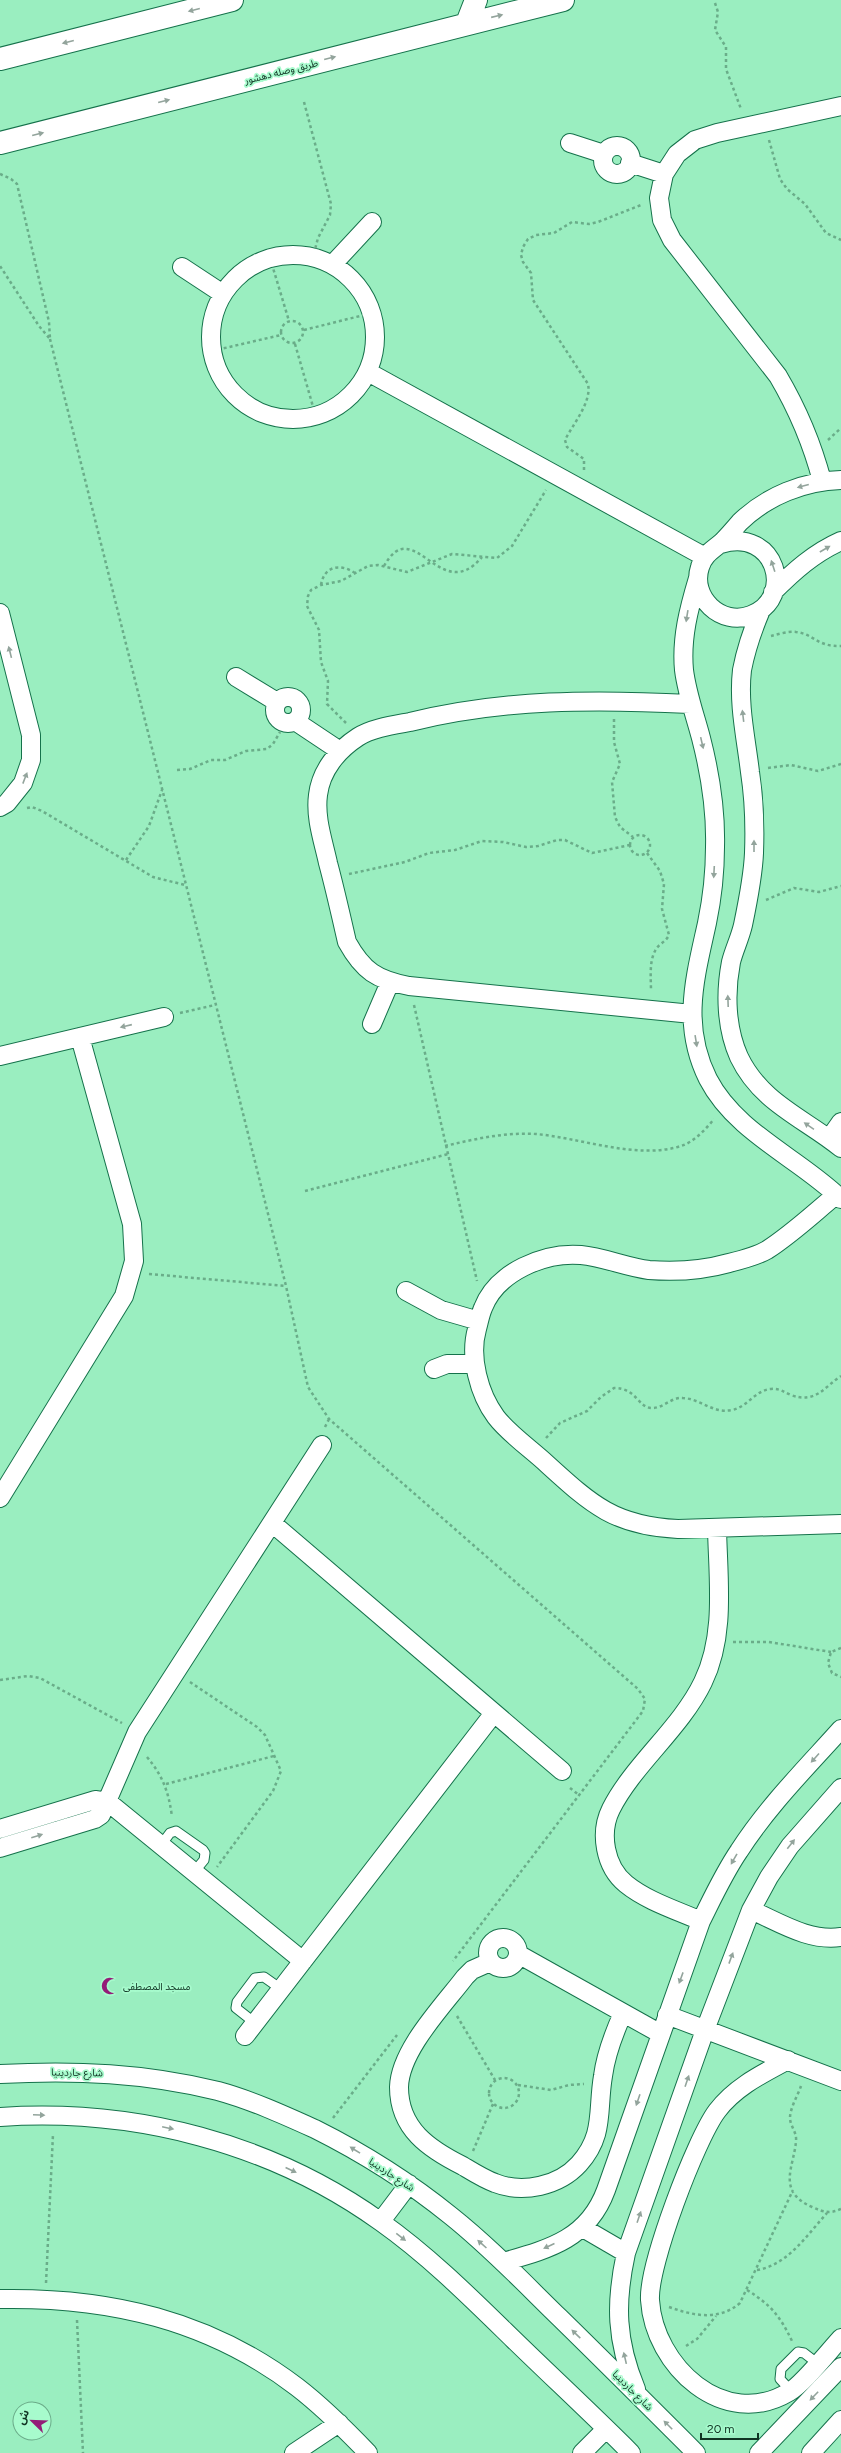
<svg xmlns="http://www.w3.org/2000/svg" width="841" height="2453" font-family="Figtree,'Noto Sans Arabic',sans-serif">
<rect width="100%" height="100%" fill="#9aeec0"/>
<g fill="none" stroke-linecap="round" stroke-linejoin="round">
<g stroke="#15724b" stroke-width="11">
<path id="lane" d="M161,1845L170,1833L176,1831L203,1850L205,1853L204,1860L194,1872
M255,2023L236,2008L237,2002L255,1978L264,1977L281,1989
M791,2391L780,2379L781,2369L798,2352L804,2353L817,2363"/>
</g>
<g stroke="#15724b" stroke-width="20">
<path id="street" d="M570,143L604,154
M603 160a14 14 0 1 1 28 0a14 14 0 1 1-28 0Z
M630,163L664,174
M211 337a82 82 0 1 1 164 0a82 82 0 1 1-164 0Z
M333,264L372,222
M182,267L223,294
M368,372L705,557
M822,481C812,443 798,410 778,376L672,240L662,220L659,198L664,174L677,154L695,140L717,133L841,106
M721,544C776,527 796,598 751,615C721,627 690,597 700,567C704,554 713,550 722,542C728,536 734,529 740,522C767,496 804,481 841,480
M698,578C689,608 681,638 684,670C687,694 695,715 701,738C710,773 716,810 715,847C715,872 712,899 707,923C695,978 681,1025 708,1079C736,1133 799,1158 841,1199
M773,592C794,571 814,553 841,541
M761,610C753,629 746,649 742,670C738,704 746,738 750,772C754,798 755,827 754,853C753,877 748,901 743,925C740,938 734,950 731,962C725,993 726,1028 739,1057C761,1103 804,1118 841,1148
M0,613L31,735V760L23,783L7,803L0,807
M236,677L277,702
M275 710a13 13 0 1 1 26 0a13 13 0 1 1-26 0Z
M690,704C595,699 503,699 410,722C394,725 372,728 358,737C338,750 321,770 318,795C315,818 323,840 328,863C335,889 341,916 347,942C363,971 377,980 409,986L692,1014
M295,721L340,751
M372,1024L390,982
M0,1056L164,1017
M829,1139L841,1122
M836,1195C814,1213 792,1234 767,1250C757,1256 741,1260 729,1263C704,1270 675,1272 649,1270C626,1267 603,1257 581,1255C544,1252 497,1272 483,1308C480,1315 479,1322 477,1329C469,1357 479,1394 496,1417C509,1434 531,1449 547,1464C592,1505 615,1526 678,1529L841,1524
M406,1291L441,1310L479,1321
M434,1369L447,1364H475
M0,1498L124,1296L134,1261L132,1224L80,1037
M272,1523L562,1771
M0,1829L95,1800L108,1802L303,1961
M0,1848L95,1819L101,1815L137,1732L322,1445
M751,1910C779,1922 809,1942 841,1937
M701,1921C676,1910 647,1901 626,1884C605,1867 599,1833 611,1809C633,1765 681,1728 703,1682C726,1635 718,1579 717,1528
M488 1953a15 15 0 1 1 30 0a15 15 0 1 1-30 0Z
M518,1954L661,2034
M490,1962L472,1970L465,1977C443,2006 400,2050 399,2087C399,2129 429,2149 463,2166C473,2172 484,2179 495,2183C523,2194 559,2186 579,2164C605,2135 597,2111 603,2076C606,2053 614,2033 623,2013
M667,2015L841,2081
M245,2036L494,1713
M788,2060C762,2074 735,2087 717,2111C696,2139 648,2265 650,2300C654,2366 724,2431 789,2392C802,2385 829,2351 841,2338
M0,2074C75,2070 145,2073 218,2091C251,2100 284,2115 315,2129C363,2153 409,2182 451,2216C490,2247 525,2284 560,2318C606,2363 651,2408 696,2453
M0,2117C135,2108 271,2143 381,2222C429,2256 471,2298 513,2339C552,2377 592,2414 631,2453
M381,2221L409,2184
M583,2228L626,2253
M503,2262C549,2249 588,2239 606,2190L701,1921C713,1897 724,1873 739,1851C768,1806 806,1768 841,1729
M0,2299C109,2297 209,2320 297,2387C323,2407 346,2430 368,2453
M636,2389C616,2341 615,2303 626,2253L705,2030L751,1910L769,1877L790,1846L841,1788
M294,2453L339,2423
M582,2453L606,2429
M759,2453L841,2367
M811,2453L841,2420"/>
</g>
<g stroke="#15724b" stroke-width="24">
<path id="primary" d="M467,23L476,0
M0,59L232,0
M0,143L563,0"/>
</g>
<path stroke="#6aad89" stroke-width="2.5" stroke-dasharray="3 3" stroke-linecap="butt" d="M715,3L718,12L715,30L726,47V69L741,109
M304,102L331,204L330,215L318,238L313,257
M769,140L780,179L787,189L805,204L826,233L841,240
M0,174L11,179L17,184L49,322L50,339L39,326L0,266
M270,258L289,321
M281 332a11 11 0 1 1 22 0a11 11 0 1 1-22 0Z
M304,330L372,313
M50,339L286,1286L308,1387L329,1419L638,1689L645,1699L643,1711L453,1961
M295,344L316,417
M212,351L281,335
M828,440L841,428
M584,470V459L567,447L565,440C573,424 592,402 588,384L533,300L531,273L523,262L521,255L523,247L528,239L536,235L554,233L572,222L589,224L598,222L641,205
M384,566C414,512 440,607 482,557
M321,585C324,566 340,563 355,573
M771,636C779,634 789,631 796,632C814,634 817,647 841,646
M614,719V742L620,764L612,782L615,817L620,827L633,837
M346,723L327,704L328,681L321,662L319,630L307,606L308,596L311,590L321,585L341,581L368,566L378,565L407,572L452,554L497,558L512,546L546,490
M768,768L791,765L818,771L841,764
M177,770L190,769L211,760H225L246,751L267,749L273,744L280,732
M27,808L32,807L42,811L153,877L185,885
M630 845a10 10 0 1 1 20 0a10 10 0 1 1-20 0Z
M647,853L660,871L664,884L662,909L669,935C666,942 658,944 655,951C649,962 651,979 651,991
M126,860L149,826L162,790
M349,874L405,862L429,853L455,850L482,841L503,842L526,847L538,846L557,840H565L592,853L630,845
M766,900L794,888L819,892L841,886
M414,1005L477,1281
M180,1013L215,1005
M445,1146C475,1139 505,1132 536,1134C581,1138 637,1160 681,1146C694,1142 706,1129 714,1119
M305,1191L448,1154
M149,1274L286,1286
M325,1427L329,1419
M546,1438L560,1423L587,1411L601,1397L614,1388C637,1388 638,1408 652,1408C664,1408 671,1397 683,1398C701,1399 713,1414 732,1410C748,1407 755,1390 771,1389C779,1388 784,1392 791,1395C816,1404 824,1387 841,1376
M733,1642H769L831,1652
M841,1648L831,1652L828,1663L832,1673L841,1677
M0,1680L28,1676L40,1678L122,1723
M190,1682L257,1727L265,1735L281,1771L273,1791L217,1867
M147,1757C163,1776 169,1793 172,1817
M166,1784L274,1756
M570,1788L579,1795
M457,2016L495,2080
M489 2093a15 15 0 1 1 30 0a15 15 0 1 1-30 0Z
M518,2085L551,2090L569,2085L584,2084
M801,2086C798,2095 790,2108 790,2118C790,2126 797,2132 796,2141C794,2167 776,2191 812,2207C823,2212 830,2214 841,2209
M333,2118L397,2035
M473,2151L493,2104
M757,2270C788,2265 807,2235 827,2213
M46,2283L53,2134
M747,2290C771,2305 780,2316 792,2341
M669,2307C694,2316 719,2321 740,2303L793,2190
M77,2320L83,2453
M686,2346L697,2339L716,2316"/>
<use href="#lane" stroke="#fff" stroke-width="9"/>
<use href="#street" stroke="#fff" stroke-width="18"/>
<use href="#primary" stroke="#fff" stroke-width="22"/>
</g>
<defs><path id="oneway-solid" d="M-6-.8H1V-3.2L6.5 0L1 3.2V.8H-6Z"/></defs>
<g fill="#93a49c">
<use href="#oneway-solid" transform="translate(194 10) rotate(166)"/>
<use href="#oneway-solid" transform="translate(497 16) rotate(-13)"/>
<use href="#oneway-solid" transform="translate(68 42) rotate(166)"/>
<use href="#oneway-solid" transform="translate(330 58) rotate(-14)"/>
<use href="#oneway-solid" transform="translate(164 101) rotate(-14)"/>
<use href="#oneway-solid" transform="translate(38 134) rotate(-14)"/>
<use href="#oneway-solid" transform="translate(803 486) rotate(165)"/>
<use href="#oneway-solid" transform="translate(825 549) rotate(-30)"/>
<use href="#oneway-solid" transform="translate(773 566) rotate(-108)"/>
<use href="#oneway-solid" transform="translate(687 616) rotate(99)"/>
<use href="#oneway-solid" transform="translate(10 652) rotate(-104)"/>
<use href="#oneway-solid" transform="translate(743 716) rotate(-97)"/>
<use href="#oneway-solid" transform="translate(702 743) rotate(77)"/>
<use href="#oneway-solid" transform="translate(25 778) rotate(-69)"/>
<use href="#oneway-solid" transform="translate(754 846) rotate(-90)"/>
<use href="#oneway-solid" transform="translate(714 872) rotate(93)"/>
<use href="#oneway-solid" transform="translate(728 1001) rotate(-92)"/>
<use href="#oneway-solid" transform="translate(126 1026) rotate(167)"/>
<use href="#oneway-solid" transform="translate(696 1041) rotate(81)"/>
<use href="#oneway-solid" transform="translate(809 1126) rotate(-146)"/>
<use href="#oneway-solid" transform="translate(815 1758) rotate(132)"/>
<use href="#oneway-solid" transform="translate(37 1836) rotate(-17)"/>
<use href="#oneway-solid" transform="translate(791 1844) rotate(-52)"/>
<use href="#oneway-solid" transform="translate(734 1859) rotate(120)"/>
<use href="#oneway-solid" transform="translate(731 1958) rotate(-70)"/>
<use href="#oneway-solid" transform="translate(681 1978) rotate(110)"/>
<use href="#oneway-solid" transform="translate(687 2081) rotate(-71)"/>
<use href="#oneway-solid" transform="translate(638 2100) rotate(109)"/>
<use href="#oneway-solid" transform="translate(39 2115) rotate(2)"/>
<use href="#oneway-solid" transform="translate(168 2128) rotate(12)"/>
<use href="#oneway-solid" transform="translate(355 2150) rotate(-148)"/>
<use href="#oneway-solid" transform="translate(291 2170) rotate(25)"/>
<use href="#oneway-solid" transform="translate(639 2217) rotate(-71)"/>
<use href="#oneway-solid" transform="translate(401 2237) rotate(38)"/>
<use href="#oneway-solid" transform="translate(482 2244) rotate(-138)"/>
<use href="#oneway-solid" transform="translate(549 2246) rotate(156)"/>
<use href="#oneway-solid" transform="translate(576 2334) rotate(-136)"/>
<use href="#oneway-solid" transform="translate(625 2358) rotate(-103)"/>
<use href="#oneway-solid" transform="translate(814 2396) rotate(134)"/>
<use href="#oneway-solid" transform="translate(668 2425) rotate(-135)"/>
</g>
<defs>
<g id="mosque-bare" transform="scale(1.38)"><path d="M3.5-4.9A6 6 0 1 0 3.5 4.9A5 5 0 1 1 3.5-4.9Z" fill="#941c78" stroke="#a7fbcd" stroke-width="2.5" paint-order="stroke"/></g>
</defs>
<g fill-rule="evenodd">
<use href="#mosque-bare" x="110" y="1986"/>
</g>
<g text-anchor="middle" stroke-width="3.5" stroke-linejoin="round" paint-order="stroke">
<g font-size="10" fill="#103423" stroke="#a7fbcd">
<text transform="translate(281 71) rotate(-14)" y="4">طريق وصله دهشور</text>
<text transform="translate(77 2072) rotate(1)" y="4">شارع جاردينيا</text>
<text transform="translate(392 2174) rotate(33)" y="4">شارع جاردينيا</text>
<text transform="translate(633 2390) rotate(45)" y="4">شارع جاردينيا</text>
</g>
<g font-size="10" fill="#103423" stroke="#a7fbcd" text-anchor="start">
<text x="123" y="1990">مسجد المصطفى</text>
</g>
</g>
<g transform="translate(32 2421) rotate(293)"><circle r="19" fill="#a7fbcd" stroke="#6bab89"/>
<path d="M0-3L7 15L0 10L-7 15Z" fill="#941c78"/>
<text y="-6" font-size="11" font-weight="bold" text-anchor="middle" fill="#103423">ش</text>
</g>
<path d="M701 2433v6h57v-6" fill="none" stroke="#103423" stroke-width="2"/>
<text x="707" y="2433" font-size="12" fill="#103423" stroke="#a7fbcd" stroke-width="3" paint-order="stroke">20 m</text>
</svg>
